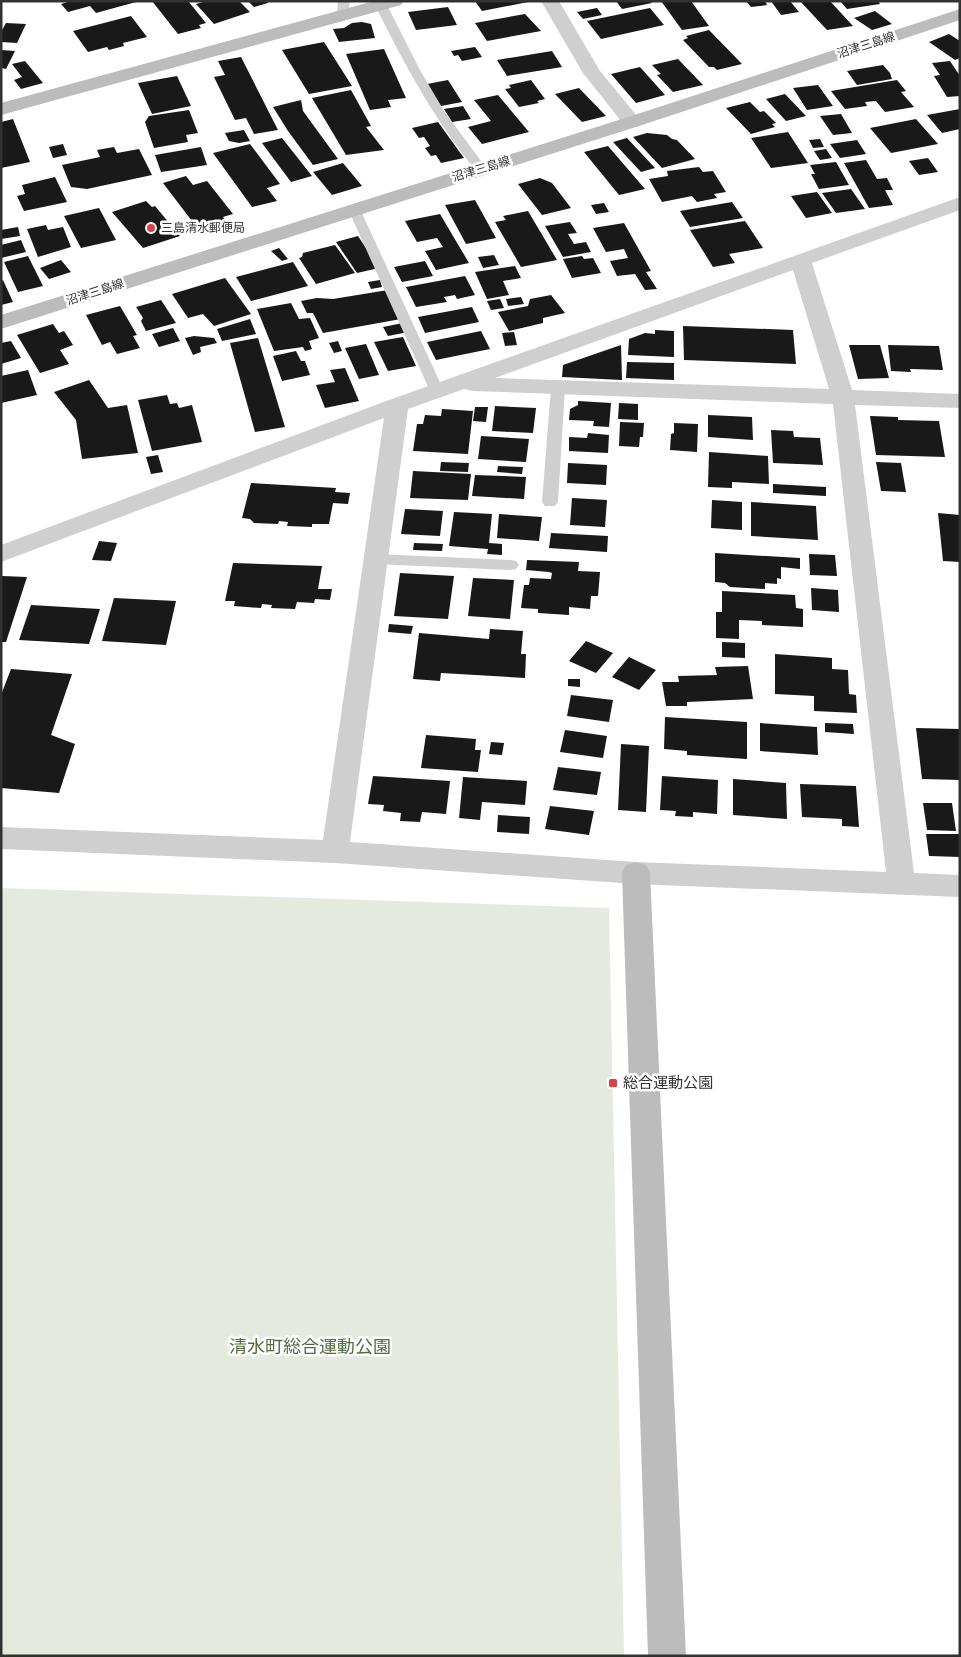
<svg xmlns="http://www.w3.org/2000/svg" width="961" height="1657" font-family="'Golos Text','Noto Sans JP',sans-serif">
<rect width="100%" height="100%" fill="#fff"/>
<path fill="#e5eade" d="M1,888L609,908L624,1656H1Z"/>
<path fill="#191919" d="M71,1H136V2L96,13L90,6L68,12L61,4Z
M152,1H188L206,23L199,25L201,28L178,34Z
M207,1H239L250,12L214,24L196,4Z
M248,1H267L268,3L254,7Z
M475,1H527L528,2L482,11Z
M616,1H650L652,3L622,9Z
M661,1H691L709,26L682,30Z
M746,1H765L767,5L751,7Z
M771,1H790L799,12L781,15Z
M800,1H830L853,26L827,30Z
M840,1H878L880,4L847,9Z
M448,7L457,25L416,30L408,12Z
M597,8L602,15L583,19L577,12Z
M650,8L664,25L601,39L587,21Z
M875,11L892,24L872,30L854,18Z
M525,14L541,31L487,41L475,23Z
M131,16L147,37L123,43L124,46L109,50L107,47L88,52L73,31Z
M362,22L371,24L375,38L339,42L333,29L344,28L352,23Z
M6,23L26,24L17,43L1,42V32Z
M709,30L742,64L717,70L714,67H709L683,40L688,38L686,36Z
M949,34L960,41V58L955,60L929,42Z
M324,42L352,86L309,94L282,50Z
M475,47L482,57L462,61L458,55L454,56L451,51Z
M384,49L406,98L388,100L391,107L370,110L346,54Z
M1,50L15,51L6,69L1,68Z
M552,51L562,67L507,76L497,60Z
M241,57L278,130L254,134L246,118L235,120L214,77L225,75L218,61Z
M678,59L703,85L673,92L657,75L661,74L652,65Z
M25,61L43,83L21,89L14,80L22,77L12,64Z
M950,61L960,76V96L947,97L934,76L940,75L932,63Z
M883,65L890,73L892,79L857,85L847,71Z
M640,67L665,95L636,103L611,74Z
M177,76L191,106L152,114L138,83Z
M448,80L462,102L441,106L427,84Z
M531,80L545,99L537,101L539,103L519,107L505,89L511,88L509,85Z
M897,80L906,91L901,92L914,107L885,112L876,101L865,102L867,106L845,109L831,91Z
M818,85L833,106L807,110L793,88Z
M579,88L606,116L582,122L555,94Z
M351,90L371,126L366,127L384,150L346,155L312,98Z
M785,94L806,116L786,121L766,99Z
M498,95L529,132L482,144L468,127L491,121L474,100Z
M301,100L303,111L338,159L313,165L288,131L273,107Z
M750,102L760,112L764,111L776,123L772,124L775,127L751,134L726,108Z
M463,106L471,119L452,122L444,109Z
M960,109V129L942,133L927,115Z
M189,110L198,133L186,135L188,142L154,148L145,122L149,116Z
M841,114L852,133L833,135L820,116Z
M13,119L30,162L1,168V122Z
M916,119L938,144L891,153L870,128Z
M438,122L464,158L441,163L436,155L431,156L425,148L430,146L424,137L419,138L412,128Z
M244,130L250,141L239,143L229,141L225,133Z
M788,132L808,163L771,168L751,138Z
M647,133L667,135L672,139L677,140L695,159L662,168L633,137Z
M282,138L312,176L291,182L262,143Z
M627,138L655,168L641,172L613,142Z
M820,139L824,147L813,148L809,140Z
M857,140L866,154L840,158L830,144Z
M63,144L67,155L53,158L49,147Z
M250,144L280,184L267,188L277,201L252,207L213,153Z
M608,146L645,189L619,195L584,152Z
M114,147L117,153L139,149L152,175L87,189L71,187L62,165L100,157L97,150Z
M201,147L207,165L161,172L155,155Z
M826,149L832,158L820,160L814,151Z
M928,158L938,172L919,175L909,161Z
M866,160L877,179L887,178L893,190H885L893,205L869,208L844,163Z
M836,162L849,185L819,189L811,174H815L810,165Z
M343,163L362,186L332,195L313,172Z
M699,167L703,172L713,171L726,192L714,194L717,198L697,202L692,196L662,202L649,179L668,176L667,171Z
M186,176L193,185L207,181L233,214L223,217L226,221L198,229L163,183Z
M55,177L67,202L24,211L17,196L25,194L22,185Z
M540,178L552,183L571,208L542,215L518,184Z
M851,189L865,209L836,213L822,193Z
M817,192L832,213L806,218L791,196Z
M475,200L496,238L466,244L445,205Z
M146,201L152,207L155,206L180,236L143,248L112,212Z
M732,202L743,218L690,227L680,211Z
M604,203L609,212L596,214L591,205Z
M99,208L116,240L81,248L64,216Z
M528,211L557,260L521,267L495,222L506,220L503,216Z
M440,214L469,263L436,270L425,251L443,247L437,238L417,242L405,221Z
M745,221L763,248L729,254L735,263L713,267L690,230Z
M570,222L577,233L568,234L574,244L586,242L591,252L563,257L545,226Z
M624,223L651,271L646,272L657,289L645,290L635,274L617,276L610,261L628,258L624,249L606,252L593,228Z
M46,225L48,230L63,227L71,247L38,257L27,229Z
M18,227L20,236L1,239V230Z
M358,236L379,268L357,273L336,242Z
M21,240L26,252L1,258V245Z
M335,245L355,273L316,284L299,258L302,257L303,253Z
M279,248L288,259L282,261L271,251Z
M494,255L499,265L483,268L478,257Z
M28,256L43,286L18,292L4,262Z
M582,256L584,259L593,258L601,273L572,278L563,259Z
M61,260L71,272L49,279L40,268Z
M425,261L433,276L402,282L394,267Z
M293,262L308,286L251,301L236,277Z
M515,266L521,278L503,281L509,295L487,299L475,272Z
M465,276L475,295L457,299L455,295L444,297L447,302L416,307L406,287Z
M225,278L251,314L214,326L203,314L188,318L172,294Z
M3,280L13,302L1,305V281Z
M380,280L382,287L371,289L368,282Z
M388,290L401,319L323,333L313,313H307L301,301L317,298L333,299Z
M551,295L565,313L543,318V323L509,331L498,312L528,306L530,299Z
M521,297L524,304L508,306L506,299Z
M500,299L504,308L491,310L487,301Z
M161,300L176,323L146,331L141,321L143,318L136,307Z
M291,303L299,319L310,318L319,338L309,341L312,349L305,351L303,347L274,351L257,309Z
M120,306L137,335L133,336L140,348L117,354L110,342L102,345L86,315Z
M472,307L479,322L425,333L418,317Z
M250,319L256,334L222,341L217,329Z
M403,323L408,332L388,336L383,327Z
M53,324L59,333L64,331L73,345L60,350L69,364L40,373L17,335Z
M683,326L793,330L796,364L684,360Z
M173,328L180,341L159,347L152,334Z
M655,330L674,331V357L628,355L629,339L645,333L655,334Z
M481,331L490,349L436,360L427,342Z
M514,332L517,345L505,346L502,333Z
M194,336L214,338L217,343L200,347L201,352L193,355L185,338Z
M403,337L416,366L388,371L374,342Z
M258,338L285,427L255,432L230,343Z
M11,341L21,358L1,364V343Z
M338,341L342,351L334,353L329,343Z
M366,344L379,375L359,379L345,348Z
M621,345L622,380L562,377L563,365Z
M849,345H880L889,378L858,379Z
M888,345L939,346L943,370L910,369L911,372L891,371Z
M296,351L301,361H305L310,375L282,381L273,356Z
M627,362L674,363V380L626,378Z
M345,368L359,401L325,408L316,385L335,382L330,370Z
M28,370L37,395L1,403V376Z
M89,380L108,408L127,405L138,453L82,459L76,420L54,392Z
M167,395L170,404L177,403L179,408L192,405L202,442L152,451L138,400Z
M578,401L611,403L609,427L593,426L594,421L569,420L570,409L578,405Z
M619,403L638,404V420L618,419Z
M495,406L536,408L533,433L492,431Z
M475,407H488L486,422L473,421Z
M442,409L473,411L468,454L413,451L417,424H423L425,415L441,416Z
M708,415L752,417L753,440L708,437Z
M870,416L898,417V420L939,421L945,457L876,455Z
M620,422L644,423L643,437H640L639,447L619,446Z
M674,423L698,424L697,452L670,450L671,434L674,433Z
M771,430L793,431L794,437L820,438L823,465L773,463Z
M588,433L609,435L608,453L569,451V437L587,438Z
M481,436L529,439L526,462L478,459Z
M709,452L768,456L769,484L732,482V488L708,487Z
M158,455L163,472L151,474L146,457Z
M441,462L469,463L468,472L440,471Z
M876,462L901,463L906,492L881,491Z
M568,463L607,465L606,485L567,483Z
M498,466L523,467L522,474L497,472Z
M413,471L471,474L468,500L410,498Z
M475,475L526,477L524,499L472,496Z
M251,483L336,488L335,492L350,493L348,504L333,503L329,524H312V527L287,526L288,522L279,521L278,524L254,523L250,519L242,518Z
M773,484L826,487V496L773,493Z
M572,498L607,500L605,527L570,525Z
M712,500L742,502V530L711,528Z
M751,502L816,506L818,540L751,536Z
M405,509L443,511L440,536L401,534Z
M454,512L492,514L489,543L502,544V555L487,554L488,549L449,546Z
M938,513L960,515V562L943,561Z
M499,514L542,517L539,541L497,538Z
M551,533L608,536L607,552L549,548Z
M99,541L117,543L111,561L92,560Z
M414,543L443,544L442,551L413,550Z
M715,553L800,558V569L781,567V579L777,578V584L765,583V589L730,587L725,583L715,582Z
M809,554L835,555L837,576L810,575Z
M527,560L579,562L578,571L600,572L598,596H591L590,609L569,607V615L538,613V609L521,608L524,585H529L530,578L551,579L552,573L549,572L526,570Z
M233,563L322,566L318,589H332L330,600L315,599L314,603L297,602L295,609L271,608L272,605L262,604L261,608L234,606L235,601H225Z
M400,573L454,576L448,619L394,616Z
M2,576L27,577L6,642H1Z
M473,578L514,580L510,619L468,616Z
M811,588L838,590L839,612L812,610Z
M722,591L795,595L796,608L803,609V627L762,625V621L739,620V639L716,638V612H722Z
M114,598L176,601L166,645L102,641Z
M31,605L100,609L89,644L19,640Z
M389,624L413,626L411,634L388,632Z
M490,629L523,631L521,654H526L525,678L441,673L440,681L413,679L419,633L489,639Z
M586,641L613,653L596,673L569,661Z
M722,642L745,643V658L722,657Z
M775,654L832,658V669L848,670L849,694L856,695L857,713L814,711V696L775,694Z
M629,657L656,670L639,690L612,677Z
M748,666L753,699L687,702V706H666L662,682H679L678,676L717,675L715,667Z
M11,669L72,674L51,735L75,744L59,793L1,788V695Z
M568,679H580V687L568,686Z
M571,695L613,700L609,722L567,716Z
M665,717L747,722V759L687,755V751L664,749Z
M760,723L817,727L818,755L760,751Z
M825,723L853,724L854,734L825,732Z
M916,728L960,729V780L922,779Z
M565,730L607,736L603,758L560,752Z
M426,735L476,739L475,750H481L478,772L421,768Z
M491,742L504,743L502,755L489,754Z
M621,744L649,746L646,812L618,810Z
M558,767L601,772L597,795L553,790Z
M373,776L450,781L446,814L422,812L420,822L400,821L401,813L383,811L384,805L368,804Z
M662,776L718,780L717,814L693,812V817L675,816L676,811L660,810Z
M463,777L527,781L525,805L482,802L480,820L459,818Z
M733,779L786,783L787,819L733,815Z
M800,784L856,786L859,827L842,826V819L802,817Z
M923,803H952L956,831L927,830Z
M550,806L594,811L589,835L545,829Z
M498,815L530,817L529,834L497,832Z
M926,834H960V857L929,856Z"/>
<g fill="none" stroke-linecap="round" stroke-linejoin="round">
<path fill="#cfcfcf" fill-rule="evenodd" d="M338,1H350L347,18L343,19L337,16Z
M381,2L387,5L420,70L444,111L487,169L485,172H477C435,121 404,64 375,5Z
M354,205L360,209L444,391L442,394H432L430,391L348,209Z
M558,383L563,385L565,388L558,502L555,506H545L542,502L551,388L553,385Z
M376,554L511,560L516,561L519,565L516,569L511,570L376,564L371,563L368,559L371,555Z"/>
<path fill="#cfcfcf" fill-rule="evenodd" d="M541,1H559L600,71L642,122L639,126L632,128L625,126L583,73Z
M960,197V210L812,263L852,390L960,394V408L855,405L914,873L960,875V897L636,884L335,863L1,849V827L323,840L384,418L1,562V545L389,400ZM793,270L829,389L495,378ZM464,389L472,391L833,404L886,872L636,862L350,842L408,409Z"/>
<path fill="#bcbcbc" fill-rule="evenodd" d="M374,1H404L401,5L1,115V103Z
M960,9V20L639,126L1,329V315L625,118Z
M636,862L646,865L650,873L686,1656H648L622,873L626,865Z"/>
</g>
<g fill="#db414a" stroke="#fff" stroke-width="2">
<circle cx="151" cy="228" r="5"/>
<rect x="608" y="1078" width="10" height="10" rx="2.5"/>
</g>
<g text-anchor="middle" stroke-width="5" stroke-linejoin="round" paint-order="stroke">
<g font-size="12" fill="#323232" stroke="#fff">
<text transform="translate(866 45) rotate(-18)" y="4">沼津三島線</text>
<text transform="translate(481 169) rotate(-17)" y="4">沼津三島線</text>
<text transform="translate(95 292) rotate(-18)" y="4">沼津三島線</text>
</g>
<g font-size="12" fill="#323232" stroke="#fff" text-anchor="start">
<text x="161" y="232">三島清水郵便局</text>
</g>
<g font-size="15" fill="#323232" stroke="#fff" text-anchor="start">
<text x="623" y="1088">総合運動公園</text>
</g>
<g font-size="18" fill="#546c41" stroke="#fff">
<text x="310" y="1353">清水町総合運動公園</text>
</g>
</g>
<rect width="961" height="1657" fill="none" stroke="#323232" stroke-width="5"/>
</svg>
